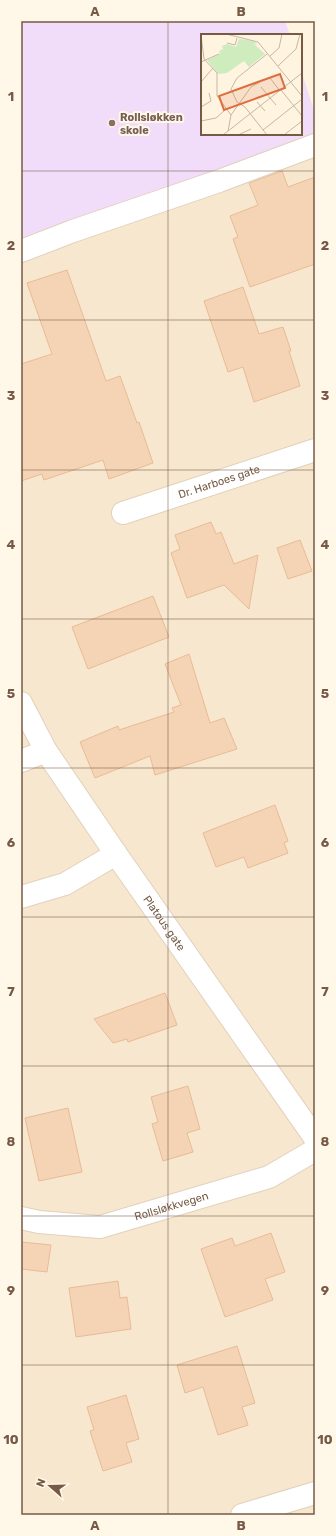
<svg xmlns="http://www.w3.org/2000/svg" width="336" height="1536" font-family="Rubik,sans-serif">
<rect width="100%" height="100%" fill="#fef4e0"/>
<path fill="#f6e7ce" d="M315,144V1515H21V242Z"/>
<path fill="#f1ddfa" d="M21,21H285L290,35H202V134H301V70L315,113V137L21,238Z"/>
<path fill="#f5d4b6" stroke="#e9bb95" d="M282,171L288,187L315,177V264L250,287L233,239L238,237L230,216L258,205L249,183Z
M67,270L106,381L120,376L137,423L139,422L153,463L109,479L103,460L44,480L42,474L21,481V364L52,354L27,283Z
M243,287L259,334L283,327L291,351H289L300,386L254,402L243,367L228,372L204,301Z
M211,522L216,534L221,532L234,564L258,555L249,609L224,585L187,598L171,553L180,549L175,535Z
M300,540L312,571L288,579L277,548Z
M153,596L169,637L88,669L72,627Z
M189,654L210,723L224,718L237,749L155,775L150,756L95,778L80,742L118,726L119,730L174,712L172,708L181,705L165,664Z
M275,805L288,841L284,843L288,853L248,868L244,857L216,867L203,833Z
M165,993L177,1025L128,1042L127,1039L113,1043L94,1019Z
M188,1086L200,1129L187,1133L193,1152L163,1161L152,1124L158,1122L151,1097Z
M68,1108L82,1172L39,1181L25,1118Z
M271,1233L285,1272L265,1279L273,1300L225,1317L201,1249L232,1238L235,1246Z
M21,1242L51,1245L47,1272L21,1269Z
M118,1281L120,1298L127,1297L131,1329L76,1337L69,1288Z
M237,1346L255,1403L242,1407L248,1425L218,1435L203,1387L185,1393L177,1365Z
M126,1395L139,1439L126,1443L132,1462L103,1471L90,1431L94,1430L87,1407Z"/>
<g fill="none" stroke-linecap="round" stroke-linejoin="round">
<g stroke="#e2d1bc" stroke-width="24">
<g id="minor">
<path d="M21,251L73,231L219,181L315,145"/>
<path id="s1" d="M123,513L315,450"/>
<path id="s2" d="M21,703L46,751L116,854L315,1138"/>
<path d="M21,761L46,751"/>
<path d="M21,897L65,884L116,854"/>
<path id="s3" d="M21,1218L39,1222L100,1227L269,1177L315,1150"/>
<path d="M242,1515L315,1493"/>
</g>
</g>
<use href="#minor" stroke="#fff" stroke-width="22"/>
</g>
<path fill="none" stroke="#765a46" stroke-width="1" stroke-opacity="0.55" d="M168,21V1515M21,171H315M21,320H315M21,470H315M21,619H315M21,768H315M21,917H315M21,1066H315M21,1216H315M21,1365H315"/>
<circle fill="#8d6e63" stroke="#fff8e8" stroke-width="1.5" cx="112" cy="123" r="4"/>
<g text-anchor="middle" stroke-width="4" stroke-linejoin="round" paint-order="stroke">
<g font-size="11" font-weight="bold" fill="#785e54" stroke="#fff8e8" text-anchor="start">
<text x="120" y="121">Rollsløkken<tspan x="120" dy="13">skole</tspan></text>
</g>
<g font-size="11" fill="#765a46" stroke="#fff8e8">
<text dy="4" stroke="none"><textPath href="#s1" startOffset="101">Dr. Harboes gate</textPath></text>
<text dy="4" stroke="none"><textPath href="#s2" startOffset="263">Platous gate</textPath></text>
<text dy="4" stroke="none"><textPath href="#s3" startOffset="154">Rollsløkkvegen</textPath></text>
</g>
</g>
<g transform="translate(201 34)">
<rect width="101" height="101" fill="#fef4e0"/>
<path d="M38,5L53,7L57,11L52,9L64,20L48,33L43,27L26,39L17,40L6,26L19,20L18,17L22,15L21,12L26,10L35,13Z" fill="#ceecbe"/>
<path fill="none" stroke="#c8b6a2" stroke-width="1" d="M25,0L57,8L101,62M0,1L3,25M26,9L34,11L36,4M69,22L78,14L81,0M3,25L16,39V62L30,81M0,28L18,20M77,32L95,15L99,0M69,44L79,57M0,48L12,34M60,53L75,71M80,56L101,82M56,68L64,77M0,73L10,67L8,59M0,87L15,84L25,75M62,96L100,66M27,97L30,81L50,53L59,48M22,101L101,39M37,101L50,95M66,101L44,73L36,68L30,55L36,44L66,20M83,101L101,87"/>
<path fill="#de6e3e" fill-opacity="0.15" stroke="#de6e3e" stroke-width="2" d="M79,40L84,54L23,76L18,62Z"/>
<rect width="101" height="101" fill="none" stroke="#765a46" stroke-width="2"/>
</g>
<rect width="336" height="1536" fill="none" stroke="#fff8e8" stroke-width="44"/>
<g transform="translate(50 1486) rotate(290)" stroke="#fff8e8" stroke-width="3" paint-order="stroke">
<path d="M0-3L7 15L0 10L-7 15Z" fill="#765a46"/>
<text y="-6" font-size="11" font-weight="bold" text-anchor="middle" fill="#765a46">N</text>
</g>
<rect x="22" y="22" width="292" height="1492" fill="none" stroke="#765a46" stroke-width="1.5"/>
<g font-size="13" text-anchor="middle" font-weight="bold" fill="#765a46">
<text x="95" y="16">A</text>
<text x="241" y="16">B</text>
<text x="11" y="101">1</text>
<text x="325" y="101">1</text>
<text x="11" y="250">2</text>
<text x="325" y="250">2</text>
<text x="11" y="400">3</text>
<text x="325" y="400">3</text>
<text x="11" y="549">4</text>
<text x="325" y="549">4</text>
<text x="11" y="698">5</text>
<text x="325" y="698">5</text>
<text x="11" y="847">6</text>
<text x="325" y="847">6</text>
<text x="11" y="996">7</text>
<text x="325" y="996">7</text>
<text x="11" y="1146">8</text>
<text x="325" y="1146">8</text>
<text x="11" y="1295">9</text>
<text x="325" y="1295">9</text>
<text x="11" y="1444">10</text>
<text x="325" y="1444">10</text>
<text x="95" y="1530">A</text>
<text x="241" y="1530">B</text>
</g>
</svg>
